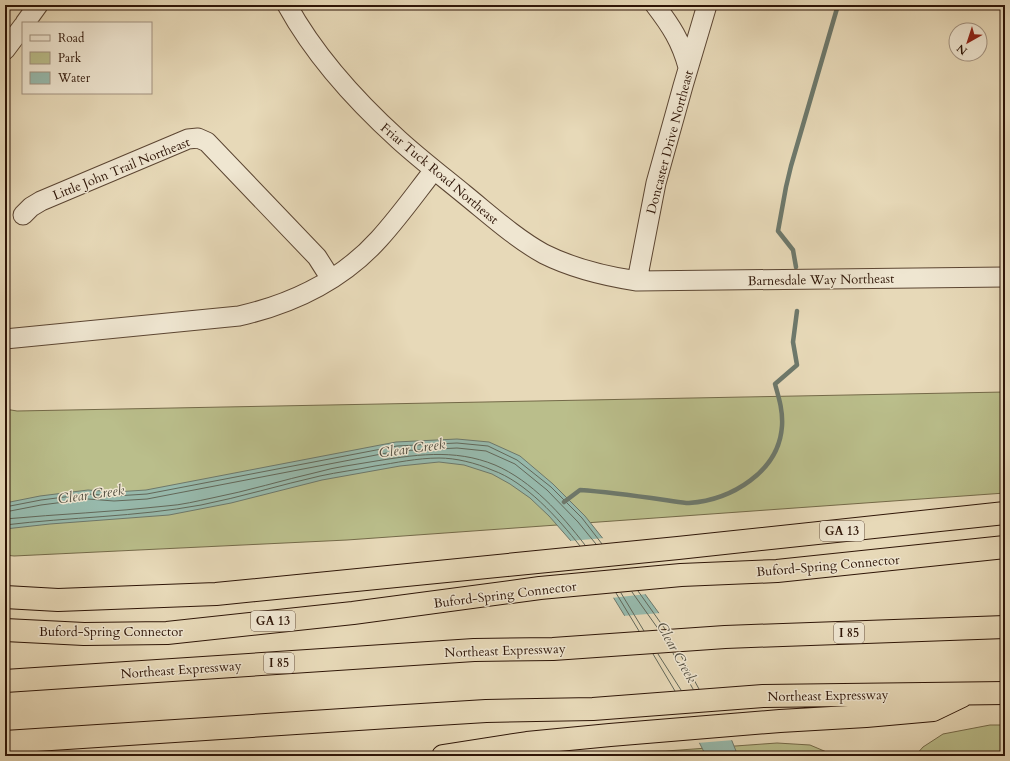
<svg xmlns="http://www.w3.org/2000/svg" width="1010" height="761" font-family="Cardo,serif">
<rect width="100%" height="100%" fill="#e7d9b8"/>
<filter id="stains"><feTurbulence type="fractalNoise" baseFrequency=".005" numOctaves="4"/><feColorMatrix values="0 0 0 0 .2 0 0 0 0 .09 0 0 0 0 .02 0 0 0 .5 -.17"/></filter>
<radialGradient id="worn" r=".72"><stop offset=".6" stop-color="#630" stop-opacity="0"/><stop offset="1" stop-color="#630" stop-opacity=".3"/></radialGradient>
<path fill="#babe8b" stroke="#746a49" d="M1005,392V493L347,540L14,556L5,555V409L17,411Z
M990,725H1005V756H915L923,747L943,734Z
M777,743L810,745L836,756H570L591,752L666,751Z"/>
<path fill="#97baad" stroke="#6d786b" d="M457,439L489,442L520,456L553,484L585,516L620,560L672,631L732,741L738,756H706L684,712L610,592L571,541L549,516L530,498L510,484L492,474L464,465L439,462L400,466L322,480L231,503L169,515L50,524L5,529V503L40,496L88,490L115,492L146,490L396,442Z"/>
<path fill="#e7d9b8" d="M605,538L622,559L647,594L611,598L569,541Z
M661,613L674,630L734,740L697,743L682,713L622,616Z"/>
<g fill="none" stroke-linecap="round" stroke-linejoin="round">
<path stroke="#62685a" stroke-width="1" d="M5,507L41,500L88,494L115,496L147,494L397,446L457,443L488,446L517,460L551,487L582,518L602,544
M5,512L41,505L88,499L114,501L147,499L397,451L457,448L486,451L515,464L547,490L578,522L596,544
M5,519C59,514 113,512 166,506C182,505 197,501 212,498C248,491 283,480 318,472C335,467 353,465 370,462C413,455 454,448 495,465C532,481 561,514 585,545
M5,525C70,517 136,517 201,505C241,497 280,485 320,476C338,472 356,470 375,466C395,463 417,458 439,458C456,458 476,463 492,470C526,482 558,518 580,546
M638,591L665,629
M632,592L659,630
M616,593L639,631
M621,593L644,631
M679,652L699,689
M673,653L693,689
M653,654L675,691
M658,654L681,690"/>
<path stroke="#6d786b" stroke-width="4.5" d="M796,267L793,250L778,231L786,187L791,166L838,5
M564,502L580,490C609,492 637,496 665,500C673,501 682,503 689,503C731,500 779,472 782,426C783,411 779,398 775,384L797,365L793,342L797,311"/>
<g stroke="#5c4633" stroke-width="21">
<path id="minor" d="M287,5C315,56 356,101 399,140C420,159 442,176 464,194C490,215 515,238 544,254C574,269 604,276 637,281L1005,277
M655,5C671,26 681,41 688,67
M25,23L38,5
M5,50L23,26
M23,215L31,207L41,201L188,139L198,138L207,142L317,257L331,279
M637,281L656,183L683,86L707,5
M5,339L239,316C292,304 342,280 379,239C399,217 416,193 434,170"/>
</g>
<g stroke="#2e1507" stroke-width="24">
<path id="highway" d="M5,597L58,600L216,594L678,548L1005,513
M5,630L84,634L167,633L353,613L540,588L681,575L777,571L1005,547
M5,681L474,650L553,649L725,637L1005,627
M5,742L389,717L486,711L593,709L763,696L1005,693
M443,756L527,743L610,735L780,721L866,716L933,710L962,696"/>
</g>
<use href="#minor" stroke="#efe6d1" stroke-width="19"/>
<use href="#highway" stroke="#e7d9b8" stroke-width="22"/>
</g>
<g text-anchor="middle" stroke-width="3" stroke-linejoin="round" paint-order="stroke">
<g fill="#efe6d1" stroke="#685444" stroke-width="1">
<rect x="820" y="521" width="44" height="20" rx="3"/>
<rect x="251" y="611" width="44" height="20" rx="3"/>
<rect x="834" y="623" width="30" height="20" rx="3"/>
<rect x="264" y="653" width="30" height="20" rx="3"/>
</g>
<g font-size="12" font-weight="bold" fill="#2e1507">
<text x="842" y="535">GA 13</text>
<text x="273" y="625">GA 13</text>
<text x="849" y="637">I 85</text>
<text x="279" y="667">I 85</text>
</g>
<g font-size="13" fill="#2e1507" stroke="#efe6d1">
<text transform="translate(669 142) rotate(-75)" y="5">Doncaster Drive Northeast</text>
<text transform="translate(121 168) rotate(-22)" y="5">Little John Trail Northeast</text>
<text transform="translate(440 173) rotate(40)" y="5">Friar Tuck Road Northeast</text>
<text transform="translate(821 279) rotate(-1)" y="5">Barnesdale Way Northeast</text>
<text transform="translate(828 565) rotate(-5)" y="5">Buford-Spring Connector</text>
<text transform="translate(505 594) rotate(-7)" y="5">Buford-Spring Connector</text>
<text x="111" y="636">Buford-Spring Connector</text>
<text transform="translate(505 650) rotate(-2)" y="5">Northeast Expressway</text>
<text transform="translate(181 669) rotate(-4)" y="5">Northeast Expressway</text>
<text transform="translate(828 695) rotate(-1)" y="5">Northeast Expressway</text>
</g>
<g font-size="14" font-style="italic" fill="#534f41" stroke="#efe6d1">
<text transform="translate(412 448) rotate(-8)" y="5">Clear Creek</text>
<text transform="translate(91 494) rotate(-8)" y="5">Clear Creek</text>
<text transform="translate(677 652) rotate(61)" y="5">Clear Creek</text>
</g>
</g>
<rect width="1010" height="761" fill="none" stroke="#e7d9b8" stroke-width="20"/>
<rect x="6" y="6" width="998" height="749" fill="none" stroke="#2e1507" stroke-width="2"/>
<rect x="10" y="10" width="990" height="741" fill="none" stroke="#2e1507"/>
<rect x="22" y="22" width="130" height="72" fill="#efe6d1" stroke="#a29280"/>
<rect x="30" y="35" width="20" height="6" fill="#efe6d1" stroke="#a29280"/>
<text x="58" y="42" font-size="12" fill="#2e1507">Road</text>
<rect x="30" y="52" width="20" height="12" fill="#babe8b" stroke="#a29280"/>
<text x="58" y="62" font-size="12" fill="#2e1507">Park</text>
<rect x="30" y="72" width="20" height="12" fill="#97baad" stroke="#a29280"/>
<text x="58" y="82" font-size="12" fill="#2e1507">Water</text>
<g transform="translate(968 42) rotate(219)"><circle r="19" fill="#efe6d1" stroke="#a29280"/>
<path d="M0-3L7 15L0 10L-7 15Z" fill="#8f2418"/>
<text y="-6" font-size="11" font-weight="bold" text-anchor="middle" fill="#2e1507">N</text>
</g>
<rect width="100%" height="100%" filter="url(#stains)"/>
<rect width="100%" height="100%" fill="url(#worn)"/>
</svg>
